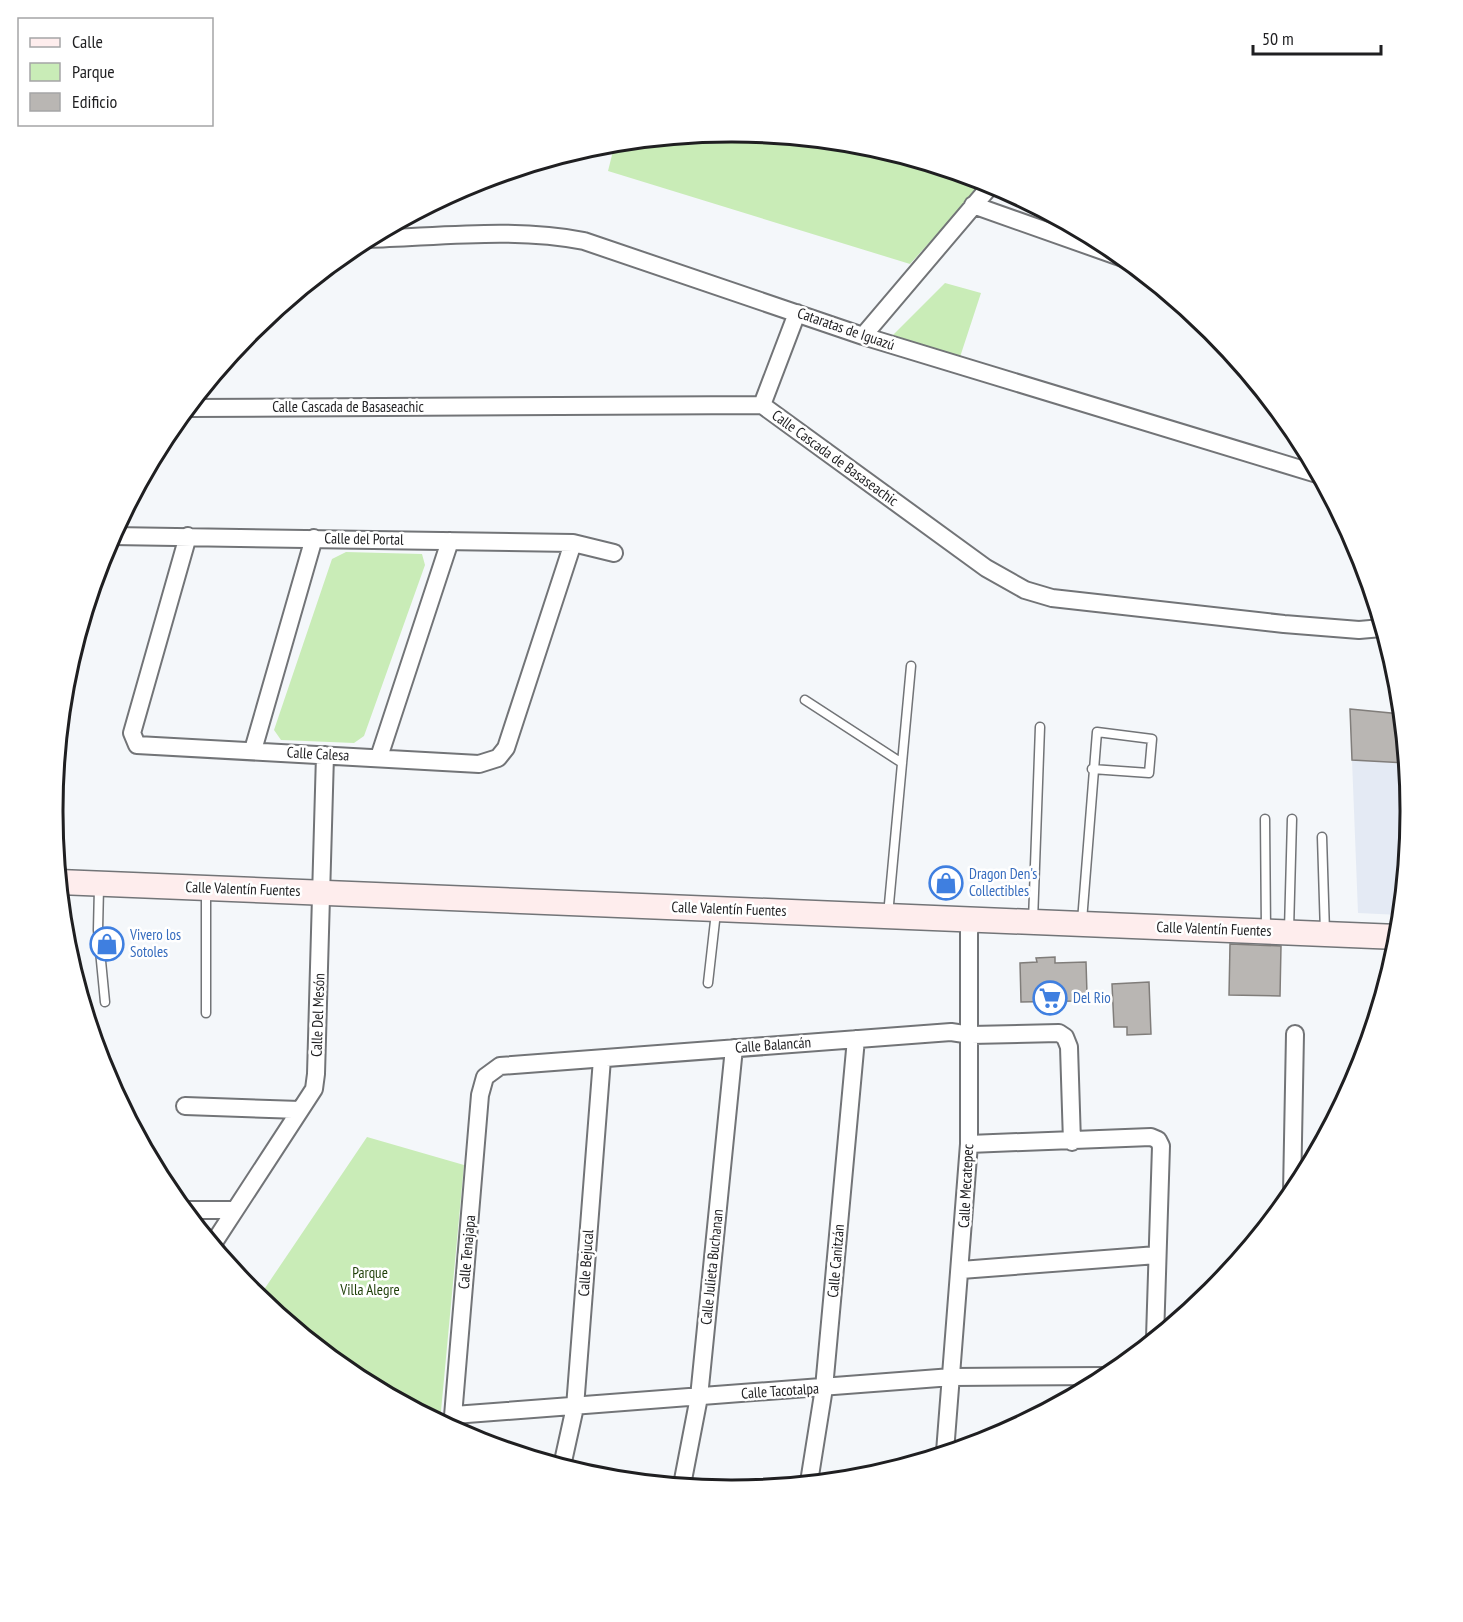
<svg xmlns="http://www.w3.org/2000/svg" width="1463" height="1622" font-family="'PT Sans Narrow',sans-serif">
<rect width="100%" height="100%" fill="#f4f7fa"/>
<path fill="#e4eaf4" d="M1350,709L1401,714L1410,811L1400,915L1358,913Z"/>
<path fill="#c9ecb7" d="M812,140L864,145L984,182L910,264L608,171L614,147Z
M945,283L981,293L960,357L893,335Z
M346,552L422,554L425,565L364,736L354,743L281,740L274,730L332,559Z
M367,1137L464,1165L440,1422L354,1375L259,1297Z"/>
<path fill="#b9b6b3" stroke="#807d7a" stroke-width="1.5" d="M1350,709L1401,714L1406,763L1352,760Z
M1230,944L1281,946L1280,996L1229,995Z
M1055,957V963L1086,962L1087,994H1072V1001L1021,1002L1020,963L1037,962L1036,958Z
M1149,982L1151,1034L1127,1035V1027H1114L1112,984Z"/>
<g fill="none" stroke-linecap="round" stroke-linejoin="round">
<g stroke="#727477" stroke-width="11">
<path id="lane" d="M805,700L902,763
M1265,819L1266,931
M1322,837L1325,933
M99,887L98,930L105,1002
M888,915L911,666
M1033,921L1040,727
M1082,921L1097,732L1152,739L1149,773L1092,769
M1289,930L1292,819
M708,983L716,912
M206,1013V890"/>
</g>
<g stroke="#727477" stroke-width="20">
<path id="street" d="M973,205L1123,258
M367,239C438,237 514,227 584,241L863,336L1317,474
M863,336L992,184
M762,405L797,313
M188,408L762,405L986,568L1025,590L1052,598L1284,624L1359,630L1382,628
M112,536L573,543L614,553
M188,536L132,733L137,745L479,764L498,758L506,748L573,543
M253,750L314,538
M379,757L450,541
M185,1106L300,1110
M969,1144L1151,1137L1158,1140L1161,1146L1155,1338
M1292,1193L1295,1034
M185,1210H235
M213,1244L314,1089L316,1074L325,755
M961,1270L1157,1255
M454,1415L952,1377L1107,1376
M452,1428L480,1095L485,1077L500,1066L951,1032L971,1035L1059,1033L1065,1037L1069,1047L1072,1142
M945,1452L969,1144V932L973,919
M562,1466L575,1407L602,1059
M809,1482L824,1388L856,1039
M682,1485L699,1397L734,1048"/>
</g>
<g stroke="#727477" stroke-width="27">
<path id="secondary" d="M59,882L1398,937"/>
</g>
<use href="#lane" stroke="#fff" stroke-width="8"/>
<use href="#street" stroke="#fff" stroke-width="16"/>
<use href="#secondary" stroke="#feeded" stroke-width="24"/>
</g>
<defs>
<g id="shop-ring" transform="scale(1.725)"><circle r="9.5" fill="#fff" stroke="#3f7fe0" stroke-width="1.5"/><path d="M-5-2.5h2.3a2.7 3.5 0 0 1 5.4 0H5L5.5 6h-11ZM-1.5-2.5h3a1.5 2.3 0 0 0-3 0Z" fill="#3f7fe0"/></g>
<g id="supermarket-ring" transform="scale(1.725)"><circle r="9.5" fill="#fff" stroke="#3f7fe0" stroke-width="1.5"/><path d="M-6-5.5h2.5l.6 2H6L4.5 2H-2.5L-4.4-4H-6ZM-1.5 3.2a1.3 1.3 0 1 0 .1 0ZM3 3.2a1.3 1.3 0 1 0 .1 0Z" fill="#3f7fe0"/></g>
</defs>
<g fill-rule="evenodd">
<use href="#shop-ring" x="946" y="883"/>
<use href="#shop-ring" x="107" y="944"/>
<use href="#supermarket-ring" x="1050" y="998"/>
</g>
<g text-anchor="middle" stroke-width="5" stroke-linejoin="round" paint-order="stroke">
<g font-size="15" fill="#1f1f21" stroke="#fff">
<text transform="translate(846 329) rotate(19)" y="5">Cataratas de Iguazú</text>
<text x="348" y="412">Calle Cascada de Basaseachic</text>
<text transform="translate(835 458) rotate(36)" y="5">Calle Cascada de Basaseachic</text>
<text transform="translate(364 539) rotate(1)" y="5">Calle del Portal</text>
<text transform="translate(318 754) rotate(3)" y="5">Calle Calesa</text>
<text transform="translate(243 889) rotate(2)" y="5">Calle Valentín Fuentes</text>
<text transform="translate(729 909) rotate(2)" y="5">Calle Valentín Fuentes</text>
<text transform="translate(1214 929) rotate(2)" y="5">Calle Valentín Fuentes</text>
<text transform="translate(318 1015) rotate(-88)" y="5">Calle Del Mesón</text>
<text transform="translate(773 1045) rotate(-4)" y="5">Calle Balancán</text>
<text transform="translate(966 1186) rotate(-87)" y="5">Calle Mecatepec</text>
<text transform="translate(467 1252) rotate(-85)" y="5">Calle Tenajapa</text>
<text transform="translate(836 1261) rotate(-85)" y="5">Calle Canitzán</text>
<text transform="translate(586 1263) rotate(-86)" y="5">Calle Bejucal</text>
<text transform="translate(712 1267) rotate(-84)" y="5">Calle Julieta Buchanan</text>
<text transform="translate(780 1391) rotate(-4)" y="5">Calle Tacotalpa</text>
</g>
<g font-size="15" fill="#366cbe" stroke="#fff" text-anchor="start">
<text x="969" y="879">Dragon Den's<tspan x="969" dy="17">Collectibles</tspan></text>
<text x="130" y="940">Vivero los<tspan x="130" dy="17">Sotoles</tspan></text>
<text x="1073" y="1003">Del Rio</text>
</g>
<g font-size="15" fill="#1f3f08" stroke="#fff">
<text x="370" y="1278">Parque<tspan x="370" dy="17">Villa Alegre</tspan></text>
</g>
</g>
<path d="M0 0H1463V1622H0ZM731 142H732A668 668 0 0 1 1400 810V812A668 668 0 0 1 732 1480H731A668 668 0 0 1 63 812V810A668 668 0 0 1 731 142Z" fill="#fff" fill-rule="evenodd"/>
<path fill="none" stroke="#1f1f21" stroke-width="3" d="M731 142H732A668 668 0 0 1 1400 810V812A668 668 0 0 1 732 1480H731A668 668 0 0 1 63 812V810A668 668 0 0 1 731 142Z"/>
<rect x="18" y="18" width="195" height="108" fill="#ffffff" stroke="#a5a5a6" stroke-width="1.5"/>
<rect x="30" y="38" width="30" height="9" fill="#feeded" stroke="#a5a5a6" stroke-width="1.5"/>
<text x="72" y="48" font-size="18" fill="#1f1f21">Calle</text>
<rect x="30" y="63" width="30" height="18" fill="#c9ecb7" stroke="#a5a5a6" stroke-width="1.5"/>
<text x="72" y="78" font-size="18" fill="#1f1f21">Parque</text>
<rect x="30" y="93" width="30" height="18" fill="#b9b6b3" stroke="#a5a5a6" stroke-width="1.5"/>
<text x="72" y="108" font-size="18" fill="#1f1f21">Edificio</text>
<path d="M1253 45v9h128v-9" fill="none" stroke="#1f1f21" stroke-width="3"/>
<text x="1262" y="45" font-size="18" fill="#1f1f21" stroke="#ffffff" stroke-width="4.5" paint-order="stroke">50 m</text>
</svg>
